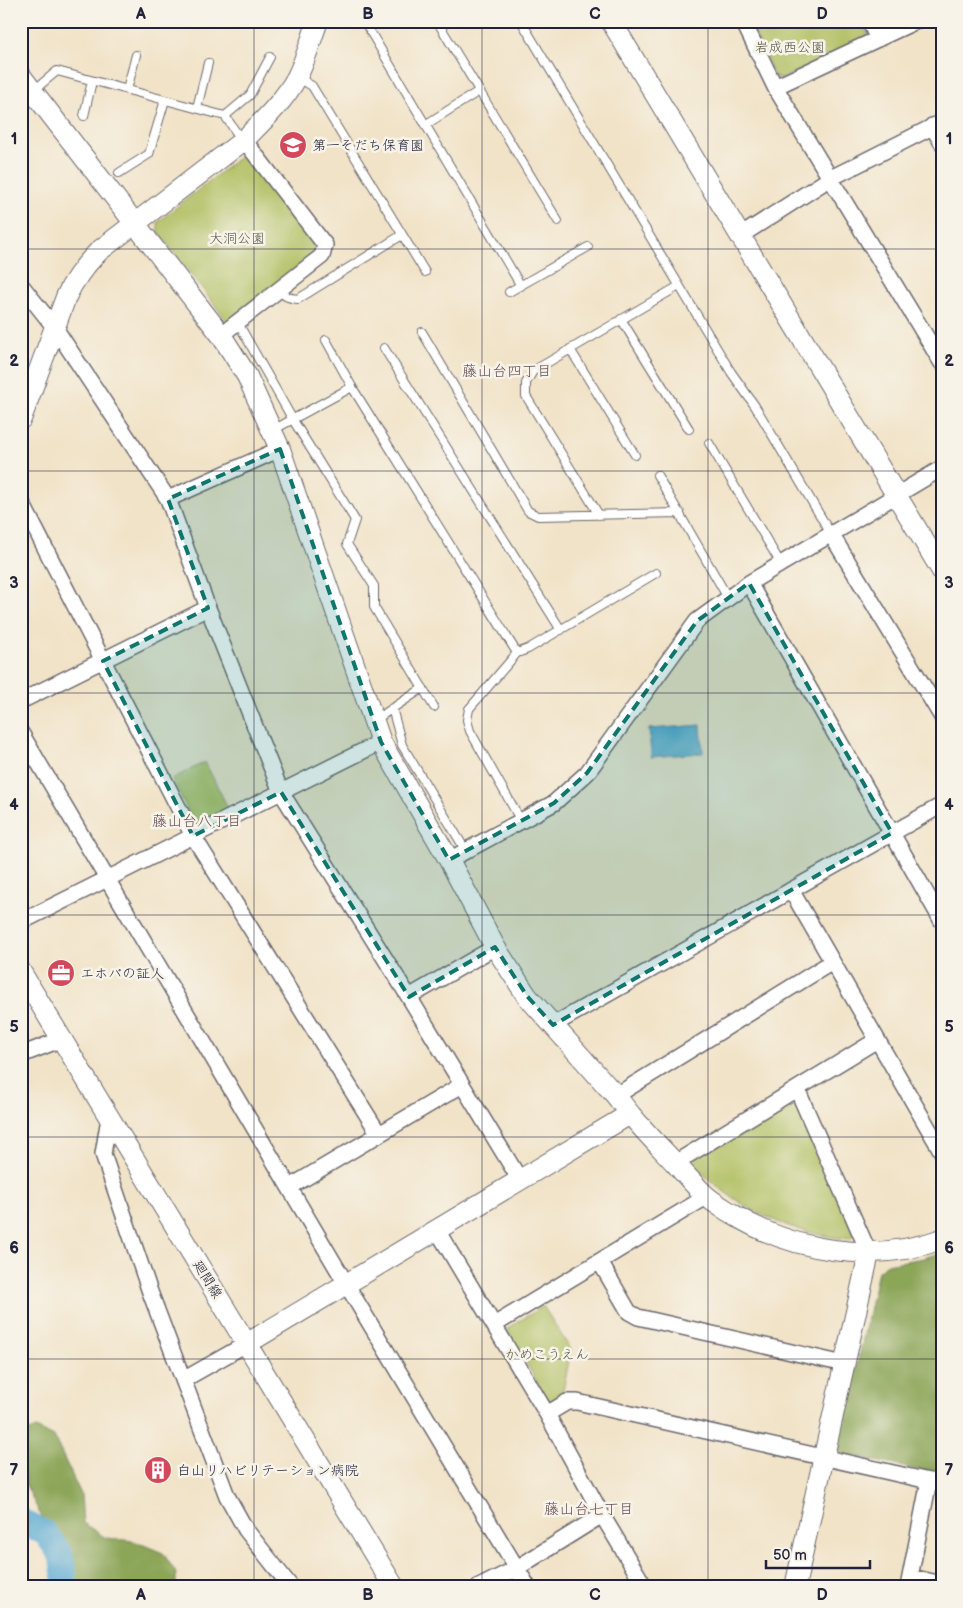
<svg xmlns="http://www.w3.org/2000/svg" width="963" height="1608" font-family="'Balsamiq Sans','Klee One',sans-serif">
<rect width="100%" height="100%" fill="#f7f3e8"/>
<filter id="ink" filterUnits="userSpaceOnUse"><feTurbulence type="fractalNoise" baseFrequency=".02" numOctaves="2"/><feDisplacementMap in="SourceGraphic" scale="10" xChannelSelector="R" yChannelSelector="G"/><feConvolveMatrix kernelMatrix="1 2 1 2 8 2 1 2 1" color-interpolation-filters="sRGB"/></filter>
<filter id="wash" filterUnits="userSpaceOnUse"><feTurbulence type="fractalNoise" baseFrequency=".0096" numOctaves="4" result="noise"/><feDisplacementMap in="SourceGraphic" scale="20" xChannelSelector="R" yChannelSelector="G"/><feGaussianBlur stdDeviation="1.12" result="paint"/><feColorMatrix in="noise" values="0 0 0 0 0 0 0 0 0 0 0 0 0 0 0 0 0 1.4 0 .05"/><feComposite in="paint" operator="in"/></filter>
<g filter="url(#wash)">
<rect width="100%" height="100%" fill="#f1e3c8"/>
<path fill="#b1c063" stroke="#6a714f" d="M749,21H862L868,34L865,40L781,79L775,77Z
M242,155L248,157L318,246L317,252L228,322L158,232V222Z
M205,762L228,808L199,823L193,821L172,779Z
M791,1100L796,1102L855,1234L850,1239C790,1234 735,1208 693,1164L695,1158Z
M543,1306L571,1350L562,1396L550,1405L507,1329Z"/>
<path fill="#8ca659" stroke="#57644a" d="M942,1252V1475L838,1453L878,1271L887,1264L924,1258Z
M36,1428L54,1437L81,1494L83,1523L106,1538L134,1541L163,1553L176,1573V1587H73L66,1557L39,1512L21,1475V1434Z"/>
<path fill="#56a8d1" stroke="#3c6586" d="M701,725L703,753L651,757L649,729Z"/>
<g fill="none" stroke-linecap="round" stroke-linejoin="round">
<path stroke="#56a8d1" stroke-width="25" d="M21,1520L23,1522L45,1533L61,1555L66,1587"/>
</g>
</g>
<g filter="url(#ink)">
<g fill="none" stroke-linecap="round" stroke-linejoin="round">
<g stroke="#6a666c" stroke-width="10">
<path id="lane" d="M364,21L521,286
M437,21L558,221
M521,21L731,372L755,406L831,534
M299,78L312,86L425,272
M127,90L136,55
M33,91L57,71L225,116L236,132L244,140
M197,108L208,63
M84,116L92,81
M225,116L250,95L270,57
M425,125L479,91
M119,173L149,154L165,100
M279,289C284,297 289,298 298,299L402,235
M509,292L588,247
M621,319L689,429
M238,323L293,420L355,520L347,544L374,586V607L434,707
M422,332L528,511L538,516L680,513
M326,340L352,387L517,653
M384,348L561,630
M570,349L635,455
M273,430L352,387
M709,443L781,564
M657,475L728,598
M599,515L526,396V383L533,371L679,286
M392,708L402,745L466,851
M375,720L423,688
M521,821L470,731L467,720L469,709L517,653L528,649L656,573"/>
</g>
<g stroke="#6a666c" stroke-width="18">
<path id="street" d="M743,21L775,87L942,363
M869,21L878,39
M775,87L916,21
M932,126L942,143
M740,236L829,179L942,122
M21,285L55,328L168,499L208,608L281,792L409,997L520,1180
M221,335L322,256L325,245L244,140
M168,499L280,449
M21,501L193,836L379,1134
M831,534L942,717
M749,583L942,921
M21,701L208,608
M21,733L351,1292L528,1587
M449,860L554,803L587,773L697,621L749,583L942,468
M791,890L942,1152
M21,922L381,742
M409,997L495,947
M553,1025L942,805
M21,1055L62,1039
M797,1089L869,1253
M617,1095L832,962
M109,1118L103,1154L150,1292L227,1496L246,1530L291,1587
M675,1163L877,1040
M290,1187L462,1085
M437,1230L547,1414L602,1515L645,1587
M600,1262L629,1312L638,1317L844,1364
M494,1325L706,1197
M183,1380L248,1343
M547,1414L567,1402H577L929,1481L942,1482
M911,1577L942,1584
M479,1587L517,1568L602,1515
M908,1587L929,1481"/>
</g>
<g stroke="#6a666c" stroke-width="22">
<path id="secondary" d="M611,21L942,571
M21,76L221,335L247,376L280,449L381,742L449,860L495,947L527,996L607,1086C617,1095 622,1105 631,1115C645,1132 660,1147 675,1163C685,1174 695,1186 706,1196C714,1203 725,1209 734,1215C795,1252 874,1264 942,1239
M21,419L66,297C74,279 85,265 99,251L244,140C263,121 284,101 297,77C306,59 311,39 318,21
M21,972L394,1587
M248,1343L630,1114
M795,1587L869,1253"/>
</g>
<use href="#lane" stroke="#fff" stroke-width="8"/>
<use href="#street" stroke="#fff" stroke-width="15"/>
<use href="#secondary" stroke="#fff" stroke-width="20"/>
</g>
</g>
<path fill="#0f766e" fill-opacity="0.2" stroke="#0f766e" stroke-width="4" stroke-dasharray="10 6" stroke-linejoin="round" d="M280,449L381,742L449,860L554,803L587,773L697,621L749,583L892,833L553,1025L527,996L495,947L409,997L281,792L193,836L103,661L208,608L168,499Z"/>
<path fill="none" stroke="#22223b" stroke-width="1" stroke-opacity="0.55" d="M254,21V1587M482,21V1587M708,21V1587M21,249H942M21,471H942M21,693H942M21,915H942M21,1137H942M21,1359H942"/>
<defs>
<g id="school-disc" transform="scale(1.4375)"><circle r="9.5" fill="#d1495b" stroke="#f7f3e8"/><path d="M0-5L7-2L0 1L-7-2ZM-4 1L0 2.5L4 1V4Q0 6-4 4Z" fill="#fff"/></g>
<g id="office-disc" transform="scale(1.4375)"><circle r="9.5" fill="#d1495b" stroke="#f7f3e8"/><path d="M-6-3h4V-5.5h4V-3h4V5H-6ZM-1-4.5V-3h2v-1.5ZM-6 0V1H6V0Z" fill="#fff"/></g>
<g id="building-disc" transform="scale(1.4375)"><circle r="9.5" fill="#d1495b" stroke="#f7f3e8"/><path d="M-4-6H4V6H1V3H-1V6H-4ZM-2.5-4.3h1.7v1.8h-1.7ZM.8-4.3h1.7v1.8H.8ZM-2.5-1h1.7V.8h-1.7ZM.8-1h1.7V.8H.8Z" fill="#fff"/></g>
</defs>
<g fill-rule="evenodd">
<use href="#school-disc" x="293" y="145"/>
<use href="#office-disc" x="61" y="973"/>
<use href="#building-disc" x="158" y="1470"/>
</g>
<g text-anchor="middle" stroke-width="5" stroke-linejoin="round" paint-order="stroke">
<g font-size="14" fill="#545949" stroke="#f7f3e8">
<text x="790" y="52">岩成西公園</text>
<text x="237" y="243">大洞公園</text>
<text x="547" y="1359">かめこうえん</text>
</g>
<g font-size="14" fill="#22223b" stroke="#f7f3e8" text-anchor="start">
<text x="312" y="150">第一そだち保育園</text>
<text x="80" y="978">エホバの証人</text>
<text x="177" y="1475">白山リハビリテーション病院</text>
</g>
<g font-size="14" fill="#22223b" stroke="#f7f3e8">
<text transform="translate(208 1279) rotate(58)" y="5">廻間線</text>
</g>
<g font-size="15" fill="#674f58" stroke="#f7f3e8">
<text x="507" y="376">藤山台四丁目</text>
<text x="197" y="826">藤山台八丁目</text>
<text x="589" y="1514">藤山台七丁目</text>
</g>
</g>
<rect width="963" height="1608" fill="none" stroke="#f7f3e8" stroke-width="55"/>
<path d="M766 1560v8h104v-8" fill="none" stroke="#22223b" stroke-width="2.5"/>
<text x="773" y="1560" font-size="15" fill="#22223b" stroke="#f7f3e8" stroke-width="4" paint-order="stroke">50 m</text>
<rect x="28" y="28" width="908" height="1552" fill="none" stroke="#22223b" stroke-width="2"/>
<g font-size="16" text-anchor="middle" font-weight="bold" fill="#22223b">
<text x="141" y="19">A</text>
<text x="368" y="19">B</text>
<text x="595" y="19">C</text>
<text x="822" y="19">D</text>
<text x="14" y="144">1</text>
<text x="949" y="144">1</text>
<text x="14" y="366">2</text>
<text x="949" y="366">2</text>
<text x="14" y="588">3</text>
<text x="949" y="588">3</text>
<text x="14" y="810">4</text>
<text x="949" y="810">4</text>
<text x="14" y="1032">5</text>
<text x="949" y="1032">5</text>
<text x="14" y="1253">6</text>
<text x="949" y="1253">6</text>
<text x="14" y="1475">7</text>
<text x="949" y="1475">7</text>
<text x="141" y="1600">A</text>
<text x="368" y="1600">B</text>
<text x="595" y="1600">C</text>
<text x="822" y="1600">D</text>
</g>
</svg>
